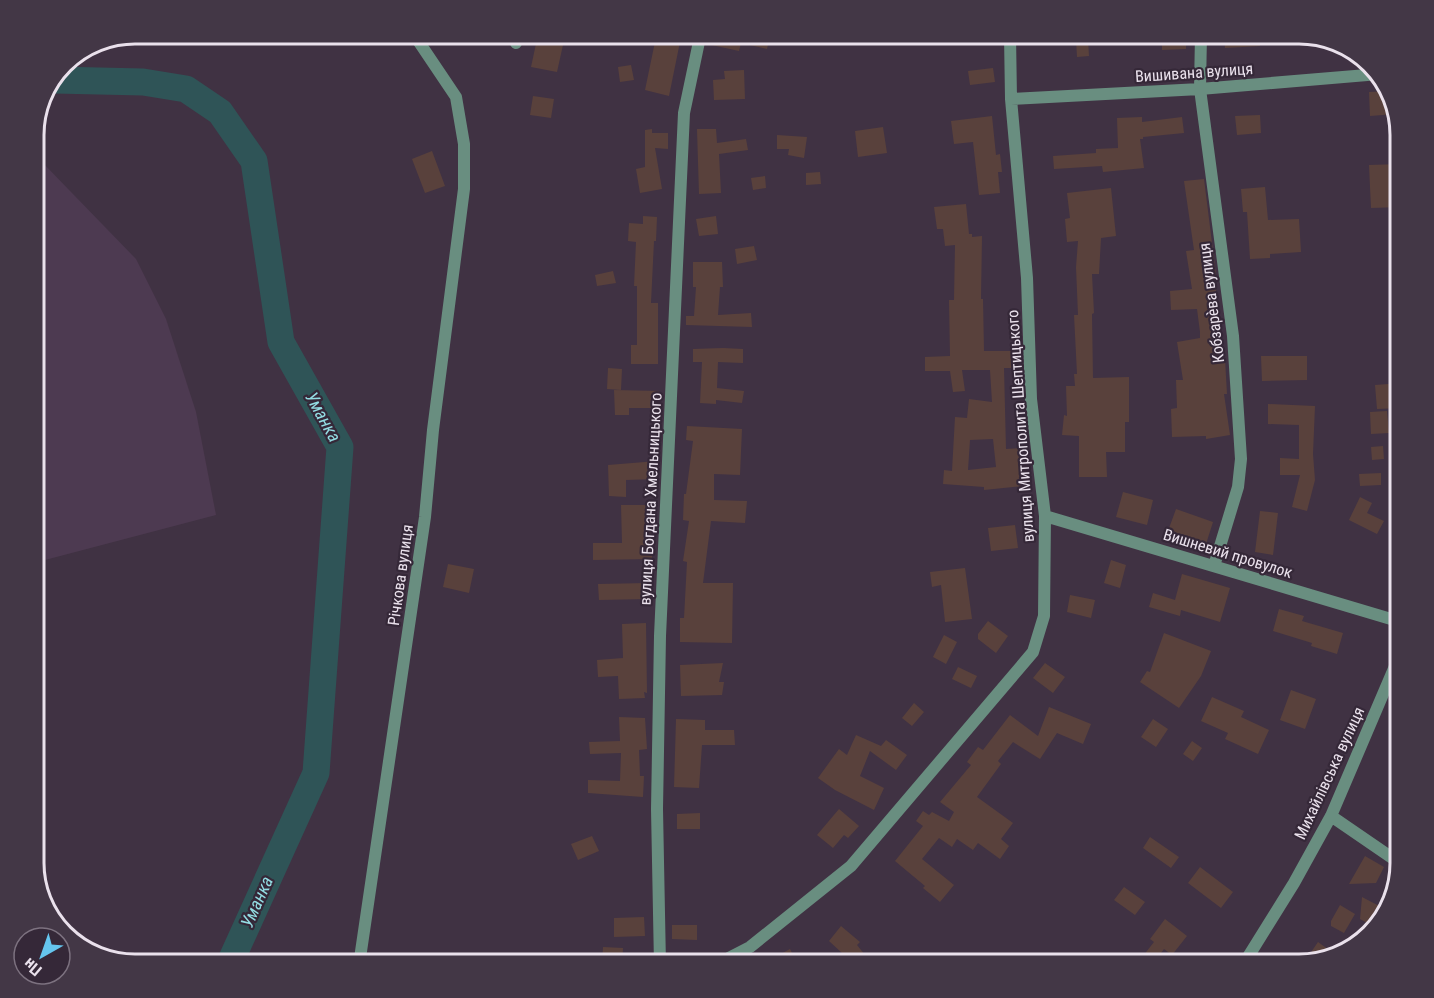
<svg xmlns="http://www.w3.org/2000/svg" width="1434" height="998" font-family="'Roboto Condensed',sans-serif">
<rect width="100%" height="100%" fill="#403243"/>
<path fill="#4d3a51" d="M40,160L136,259L166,319L196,412L216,515L45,560L33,513V166Z"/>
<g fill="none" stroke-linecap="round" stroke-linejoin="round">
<path stroke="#2f5457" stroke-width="27" d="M55,80L143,82L186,89L220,112L254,161L281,342L340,447L316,773L229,965"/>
</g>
<path fill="#59413c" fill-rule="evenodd" d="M1224,33H1259L1260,46L1225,48Z
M1162,34H1186V49L1162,50Z
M770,36L767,49L741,43L739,51L707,44L708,37Z
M656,37H681L669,96L645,90Z
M537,39L563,45L557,72L531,67Z
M1076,39H1088L1089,56L1077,57Z
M631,65L634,80L620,82L618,67Z
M993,68L995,82L970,85L968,71Z
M744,70L745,99L714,100L713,80L725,79L724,71Z
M1389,91L1396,114L1370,116L1369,92Z
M533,96L554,99L551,118L530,115Z
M1260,115L1261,133L1237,135L1235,116Z
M992,116L996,155L1000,154L1002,172H998L1000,193L979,195L973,142L954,144L951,121Z
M1142,117V122L1182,117L1184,133L1143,137V139H1140L1144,168L1103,172L1102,166L1054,169L1053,156L1096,153V149L1118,148L1117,118Z
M883,127L887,153L858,157L855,131Z
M652,129V133H668V149L655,148L662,189L640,193L636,169L645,167V130Z
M697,129H716L717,143L746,139L748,150L719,154L721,193L699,194Z
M777,135L807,137L804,158L788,155L789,149H777Z
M432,151L445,186L425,193L412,159Z
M1401,164V207L1371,208L1369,165Z
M820,172L821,184L806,185V173Z
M765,176L766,188L753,190L751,178Z
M1204,179L1216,275H1214L1219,313H1217L1223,359H1225L1227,394H1224L1230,435L1206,439V436L1172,437L1171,409L1177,408L1176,380H1183L1177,342L1200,338V332L1197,309L1171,310L1170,291L1192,289L1186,251L1194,250L1184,181Z
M1265,187L1268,220L1299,219L1301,252L1270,254V258L1250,259L1247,212H1243L1241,189Z
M1111,188L1116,236L1101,238L1099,274H1092L1094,313L1092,314L1093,378L1129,377V422H1125V452H1106L1107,477H1079V436L1062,435L1064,415L1067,416L1066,386H1075L1074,374H1077L1074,315H1078L1076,267L1078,241L1067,242L1065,219L1070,218L1067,193Z
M966,204L969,234H972V237L982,236L981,299H983L984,351H1012V368H1004L1006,449L1020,448L1024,486L984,490V487L943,484L944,470L952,471L955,417L967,418L969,399L992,402L990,370H962L965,391L953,392L950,371H925V357L950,356L949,300H954L955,245L945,246L943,229H937L934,207ZM993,439L996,467L968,470L970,440Z
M643,216L657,217L656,241H654L651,303H658V364H631V345H637V286H634L636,242L628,241L629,223L643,224Z
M716,216L718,234L699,236L696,219Z
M754,246L757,260L737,264L735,249Z
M693,262H722L723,287H720L718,315L751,313L752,327L686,325V316H694L696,287H693Z
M613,271L616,283L597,286L595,275Z
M723,348L743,349V363L718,362L717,388L744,391L742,403L716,400V404L700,403L702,362H693V349Z
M1261,356H1307V380L1262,381Z
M608,368L622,369L621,390L607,389Z
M1401,383V408L1377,409L1375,385Z
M614,390L659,391V408H629V415H615Z
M1268,404L1315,406L1313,454L1315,480L1307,511L1292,507L1300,475H1280V458L1299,459V425L1268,424Z
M1387,411L1389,433L1371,434L1370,412Z
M687,426L742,429L740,475L714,474V500L747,501L745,523L711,521L703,583H733L732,643L680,642V618H684L687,562L683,561L689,521L683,520L684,494H686L693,441L686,440Z
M1383,446L1384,459L1372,460L1371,447Z
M657,461V479L626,480V497L609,496L608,465Z
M1381,473V485L1360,486L1359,474Z
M1123,492L1153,500L1147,525L1116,517Z
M1360,497L1372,503L1367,513L1384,521L1377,534L1349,520Z
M621,505H653L652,559L593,560V543H622Z
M1176,509L1213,522L1206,544L1168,531Z
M1260,511L1278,513L1273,555L1255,552Z
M1015,525L1018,548L991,551L988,528Z
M1111,560L1126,565L1120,588L1104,583Z
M448,564L474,569L469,593L443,587Z
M965,568L972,619L945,622L941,585L932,587L930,572Z
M1182,574L1230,588L1220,622L1181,610L1180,616L1149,607L1153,593L1175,600Z
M649,583V599L599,600L598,584Z
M1070,595L1095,600L1091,618L1067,612Z
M1279,609L1304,616L1302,621L1343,633L1337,654L1311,646L1312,643L1273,631Z
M988,621L1008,636L996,653L978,639V634Z
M646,623L647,693L644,692L645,698L619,699L618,676L598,677L597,660L623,658L622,624Z
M1164,633L1211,651L1201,676L1179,708L1140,682L1147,671L1150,672Z
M944,635L957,642L946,664L933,657Z
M723,663L719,682H724L722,695L681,696L680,665Z
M1045,663L1065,677L1053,693L1033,678Z
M958,667L977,676L971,688L952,679Z
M1291,690L1316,699L1305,729L1280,720Z
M1212,697L1244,711L1241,717L1269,730L1258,754L1225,739L1228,733L1201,721Z
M914,703L924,712L912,726L902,718Z
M1049,707L1091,724L1083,744L1057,733L1040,759L1013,742L998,761L1001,764L977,797L1013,823L1001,839L1009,846L1000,859L978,843L973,850L957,839L952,847L939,838L922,859L954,885L940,902L923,888L925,886L895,861L923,826L916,821L923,811L929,815L932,812L949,821L954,812L940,802L971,765L967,762L978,747L983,750L1010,715L1038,736Z
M619,717L645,718L647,749L639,750L640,776H644L643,797L588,793V780L620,781L621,753L590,754L589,742L620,741Z
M676,719L705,720V730H734L735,745H702L699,788L674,787Z
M1153,719L1168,729L1156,747L1141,737Z
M856,735L881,746L886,740L907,755L896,770L870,751L860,776L884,788L874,810L835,790L818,778L839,749L847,755Z
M1192,741L1202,748L1193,761L1183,754Z
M839,809L859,826L848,838L844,835L833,848L817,835Z
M700,813V829H677V814Z
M592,836L599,851L578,860L571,844Z
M1150,837L1179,857L1171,868L1143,848Z
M1365,856L1384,867L1376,883L1349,884Z
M1200,867L1233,892L1221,908L1188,883Z
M1124,887L1145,902L1135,915L1114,900Z
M1362,897L1387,910L1384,920L1376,928L1360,919Z
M1340,905L1355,914L1344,933L1331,926V921Z
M644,917L645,936L614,937V918Z
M1165,919L1187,936L1172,955L1164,949L1152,965H1136L1154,942L1150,939Z
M672,925H697V940L672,939Z
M841,926L860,942L857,945L873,965H855L829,941Z
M1318,942L1336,955L1303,964Z
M603,947L623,948L622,965H602Z
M790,949L798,965H760Z"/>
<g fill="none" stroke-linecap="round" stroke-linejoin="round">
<path stroke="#698e80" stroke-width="12" d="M1201,34L1200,89L1233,336L1241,459L1238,487L1214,566
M516,43L517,38
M1011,99L1200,89L1379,74
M1045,516L1401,622
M33,784L37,839L33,870
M1331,816L1401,864
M359,965L425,517L433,430L464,189V144L456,97L417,39
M660,965L657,809L660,636L684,113L700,37
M715,965L750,947L851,866L1033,652L1044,616L1045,516L1031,399L1027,278L1011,99L1010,35
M1243,965L1294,883L1331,816L1401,652"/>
</g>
<g text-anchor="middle" stroke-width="4.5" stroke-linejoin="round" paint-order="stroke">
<g font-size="16" fill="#eae1ec" stroke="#352838">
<text transform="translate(1194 72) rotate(-4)" y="6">Вишивана вулиця</text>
<text transform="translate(1211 303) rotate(-97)" y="6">Кобзарèва вулиця</text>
<text transform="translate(1020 426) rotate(-94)" y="6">вулиця Митрополита Шептицького</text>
<text transform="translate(650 499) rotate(-87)" y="6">вулиця Богдана Хмельницького</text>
<text transform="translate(1228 553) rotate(17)" y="6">Вишневий провулок</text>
<text transform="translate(400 575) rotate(-82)" y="6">Річкова вулиця</text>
<text transform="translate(1329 773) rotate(-65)" y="6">Михайлівська вулиця</text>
</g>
<g font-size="18" font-style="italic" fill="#93dce2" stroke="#352838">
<text transform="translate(323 417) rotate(61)" y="6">Уманка</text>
<text transform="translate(257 902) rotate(-66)" y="6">Уманка</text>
</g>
</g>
<path d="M0 0H1434V998H0ZM135 44H1299A91 91 0 0 1 1390 135V863A91 91 0 0 1 1299 954H135A91 91 0 0 1 44 863V135A91 91 0 0 1 135 44Z" fill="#433746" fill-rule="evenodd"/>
<path fill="none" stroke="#eae1ec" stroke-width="3" d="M135 44H1299A91 91 0 0 1 1390 135V863A91 91 0 0 1 1299 954H135A91 91 0 0 1 44 863V135A91 91 0 0 1 135 44Z"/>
<g transform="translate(42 956) rotate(220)"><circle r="28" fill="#352838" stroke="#7d7280" stroke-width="1.5"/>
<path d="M0-4.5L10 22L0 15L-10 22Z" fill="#65c5ee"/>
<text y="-9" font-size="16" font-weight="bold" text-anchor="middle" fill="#eae1ec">Пн</text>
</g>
</svg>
